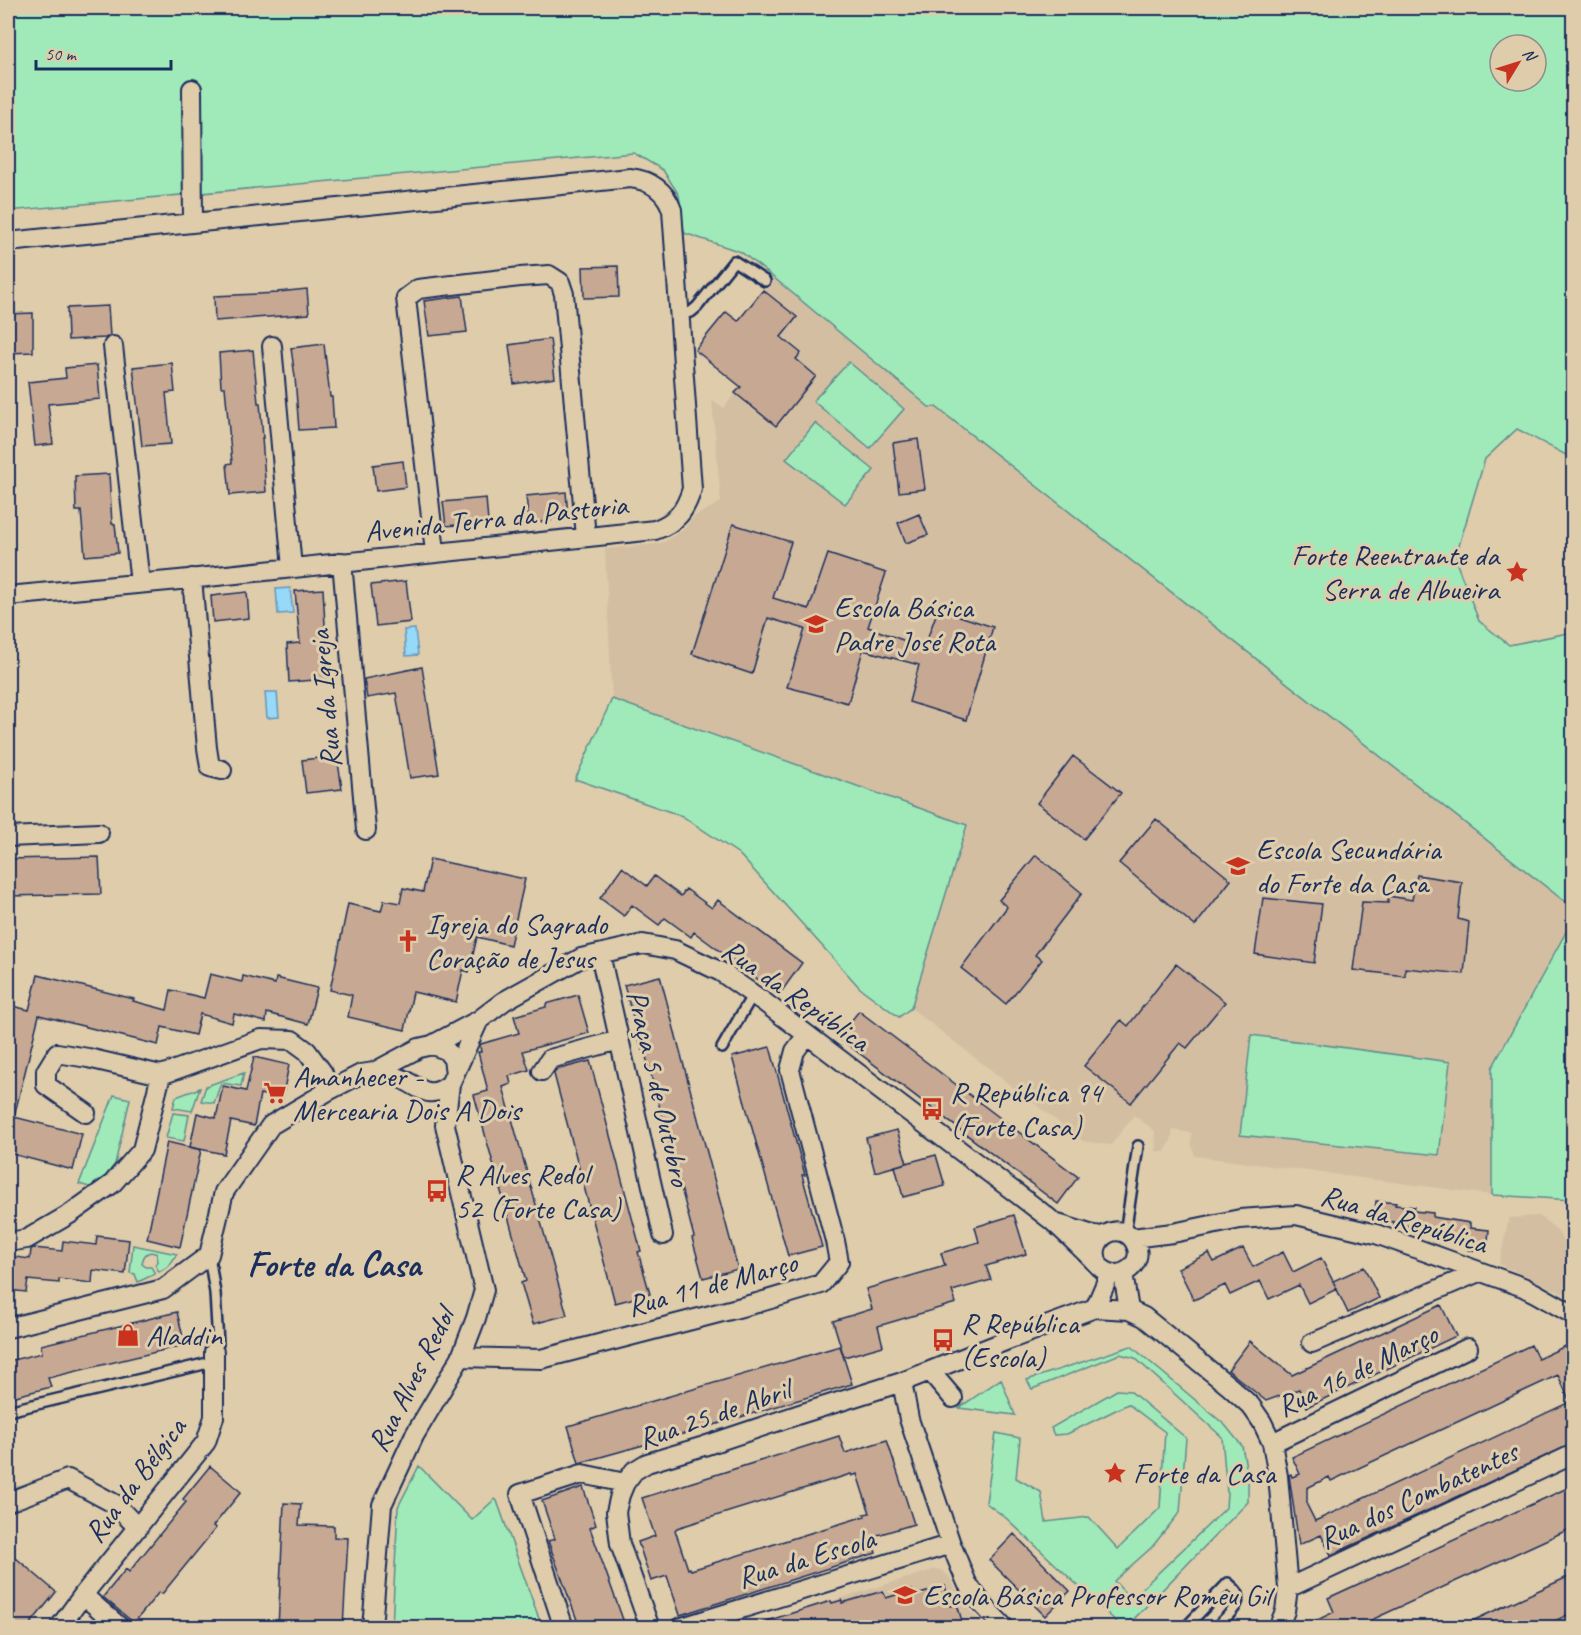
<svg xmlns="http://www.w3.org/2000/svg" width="1581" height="1635" font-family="Caveat,sans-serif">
<rect width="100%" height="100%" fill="#deccaa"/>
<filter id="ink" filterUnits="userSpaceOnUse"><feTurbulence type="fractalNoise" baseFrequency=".0167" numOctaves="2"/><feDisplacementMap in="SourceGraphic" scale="12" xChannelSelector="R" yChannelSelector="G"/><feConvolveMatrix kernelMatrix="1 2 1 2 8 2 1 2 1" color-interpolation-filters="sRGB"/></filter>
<g filter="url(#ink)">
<path fill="#d3bea2" d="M773,277L929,407L936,406L1573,908V919L1492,1068V1195L1195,1156L1191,1143L1192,1133L1173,1130L1171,1140L1165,1152L1156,1151L1155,1131L1134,1115L1111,1145L1083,1141L911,1008L967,825L612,699L605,549L658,544L664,542L684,529L693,517L721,502L712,400L724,408L740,387L695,350L727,310L739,319Z
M1539,1216L1557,1230L1566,1247L1570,1275L1564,1294L1499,1264L1509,1218Z
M936,1569L943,1571L949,1576L961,1599L969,1610L987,1627L745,1628Z"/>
<path fill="#a0eab9" stroke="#5e8c8c" stroke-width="1.5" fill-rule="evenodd" d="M8,8H1573V463L1570,457L1517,429L1485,459L1455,559L1479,621L1509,645L1573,632V908L936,407H929L773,277L741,252L684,233L679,195L663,170L634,153L8,211ZM1500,45H1536V81H1500Z
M849,362L904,409L870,448L813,401Z
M815,423L874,470L845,504L786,459Z
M612,699L967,825L911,1008L899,1017L860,988L739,854L682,816L578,780H575Z
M1573,919V1200L1492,1195V1068Z
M1251,1035L1450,1062L1439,1155L1240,1135Z
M244,1073L241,1086L221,1083L214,1103L201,1101L206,1086Z
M200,1088L192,1111L173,1108L176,1097Z
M114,1095L130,1099L115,1164L96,1189L79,1184Z
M173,1113L189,1115L184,1141L166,1138Z
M133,1245L177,1254L169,1266L159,1272L155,1264L158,1262L157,1254C147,1249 143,1256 142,1264L146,1267H151L155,1274L138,1282L135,1274L130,1273Z
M1131,1346L1225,1425L1242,1446L1248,1477V1502L1126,1627L1123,1628L1006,1518L986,1503L996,1433L1020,1438L1016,1478L1041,1492L1046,1522L1089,1517L1118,1549L1160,1508L1165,1432L1128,1404L1067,1434L1054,1435L1051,1428L1117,1390L1130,1391L1186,1438L1180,1512L1152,1547L1114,1581L1131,1599L1226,1508L1227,1493L1222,1437L1135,1358L1120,1354L1032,1389L1027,1380Z
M1001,1379L1015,1415L959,1408Z
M419,1466L472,1520L495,1499L497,1501L542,1627H392L398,1507Z"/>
<path fill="#96d9f8" stroke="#6595ba" stroke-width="1.5" d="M290,588L293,613L278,614L276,589Z
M415,629L418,655L406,656L404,630Z
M277,692L279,717L267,718L265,692Z"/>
<path fill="#c7a892" stroke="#1b2f5e" stroke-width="1.5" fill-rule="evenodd" d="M618,266L619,297L584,298L583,267Z
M307,289L309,314L215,321L214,296L278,293V292Z
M763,290L797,317L781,337L801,353L796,359L816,376L776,426L735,393L741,387L695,350L726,312L738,321Z
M462,296L467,332L429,336L424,301Z
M108,306L110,336L105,338L68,340L67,308Z
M33,313V352L8,353V314Z
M550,339L555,378L514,384L509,345Z
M324,344L330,397H332L334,428L299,430L295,377L291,348Z
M253,350L258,403H260L263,438H262L266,492L230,495L227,464L232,463L225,387H221L219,353Z
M172,363L175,392L166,393L171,444L142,446L133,367Z
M97,365L100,399L48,404L53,444L35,446L28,382L66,378L65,368Z
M918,439L925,489L899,492L893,443Z
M403,461L406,487L376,491L373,465Z
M109,474L112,524H115L118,553L85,556L81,511H76L75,476Z
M566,492L568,516L551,518V521L529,523L526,496Z
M486,498L488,522L446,526L443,502Z
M919,514L928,535L906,543L898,523Z
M733,524L791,542L773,598L809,609L828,554L886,573L868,627L924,648L938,609L993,627L966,720L909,702L919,665L863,650L848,703L787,687L805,629L768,618L752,674L692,654Z
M406,581L411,622L376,626L371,585Z
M323,589L328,679L289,682L287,644L300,643L295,591Z
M247,592L249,618L213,622L211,596Z
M422,667L439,774L410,778L396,693L367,698L364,679Z
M337,756L342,789L306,793L302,760Z
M1073,756L1121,793L1084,839L1037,803Z
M1156,819L1231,880L1195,926L1119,863Z
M1036,855L1082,893L1035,955L1042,960L1006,1004L961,968L1007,907L999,900Z
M99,857L101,894L8,896V859Z
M430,859L525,879L510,945L477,937L469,972L463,970L456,1002L413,992L405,1030L348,1017L352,995L330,990L348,904L381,911L384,900L400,903L403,888L423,892Z
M622,867L647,886L654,876L681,896L686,889L712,908L718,900L802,963L779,995L694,932L691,937L665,918L659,925L632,905L624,916L600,898Z
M1417,875L1462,882L1458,919L1469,922L1464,974L1405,968V976L1353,970L1362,902L1388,903V896L1412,900Z
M1263,898L1322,904L1314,963L1255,954Z
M1176,964L1225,1002L1187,1048L1180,1043L1131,1103L1084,1066L1121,1020L1128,1026Z
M210,974L242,982L243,976L275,984L276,978L317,988L308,1024L267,1013L266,1022L234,1014L232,1023L200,1014L195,1035L162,1027L158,1045L39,1015L14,1117L82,1134L73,1170L8,1153V1005L29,1010L38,975L134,999L133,1001L167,1010L171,990L204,998Z
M660,976L738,1269L703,1278L692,1238L694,1237L661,1112L644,1049L642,1050L624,985Z
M578,995L589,1033L523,1051L529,1070L509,1076L511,1084L503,1087L567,1315L533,1324L521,1283L526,1281L474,1095L488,1091L478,1052H481L480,1046L481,1044L519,1033L514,1016L546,1007V1004Z
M859,1011L1078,1177L1058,1204L838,1037Z
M770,1047L805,1175H802L822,1247L788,1256L732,1057Z
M254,1057L289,1065L282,1099L260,1094L254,1126L231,1121L224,1154L190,1147L197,1113L216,1118L223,1086L246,1091Z
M590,1061L641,1251L638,1252L650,1294L615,1303L554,1074L556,1070Z
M897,1130L907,1163L875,1172L866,1138Z
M167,1142L201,1150L180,1247L147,1239Z
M936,1155L945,1186L903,1197L895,1166Z
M1376,1201L1396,1203L1395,1205L1415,1207L1414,1211L1433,1213V1217L1470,1223V1228L1489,1230L1487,1251L1468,1250L1469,1243L1450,1242L1451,1239L1431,1237V1234L1412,1232L1413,1227L1394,1225V1222L1374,1220Z
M1014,1215L1026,1254L986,1266L991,1280L952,1291L956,1303L878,1326L883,1346L844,1357L833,1321L872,1309L866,1289L945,1266L941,1253L979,1242L975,1227Z
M97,1236L129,1240L125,1274L93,1270L92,1283L59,1279V1283L28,1280L26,1292L8,1290V1256L30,1259L31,1249L34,1248L62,1251L63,1241L96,1245Z
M1243,1248L1253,1267L1283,1252L1293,1272L1321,1258L1337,1289L1308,1303L1299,1285L1269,1299L1260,1281L1230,1295L1225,1285L1194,1300L1178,1268L1209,1253L1214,1262Z
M1364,1267L1379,1298L1348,1313L1333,1281Z
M1441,1305L1456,1336L1307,1407L1299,1389L1266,1401L1228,1370L1250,1341L1292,1375Z
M177,1312L185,1345L48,1378L51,1387L8,1398V1361L42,1353L41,1345Z
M1574,1342V1443L1331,1555L1321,1535L1299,1545L1289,1475L1291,1474L1292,1477L1300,1474L1292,1457L1531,1345L1538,1359ZM1558,1375L1570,1402L1315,1521L1307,1505V1488L1329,1477L1331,1481Z
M840,1346L852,1384L697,1430L579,1463L568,1426Z
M839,1436L845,1453L887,1440L914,1524L871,1537L876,1553L680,1615L667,1576L651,1581L638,1542L655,1536L642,1498ZM851,1474L852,1476L857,1474L863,1493L870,1513L864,1514L865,1516L691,1570L690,1568L688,1569L675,1530L677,1528Z
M210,1466L241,1492L213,1526L216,1528L162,1594L159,1592L134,1623L103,1597L126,1569L129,1572L186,1502L183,1499Z
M1574,1485V1527L1354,1628H1301L1334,1612L1328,1598Z
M583,1487L596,1525L590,1528L626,1628H580L548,1541L555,1539L542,1501Z
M284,1503L301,1504L299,1525L334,1526V1537L348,1538L343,1628H278Z
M1014,1534L1070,1591L1045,1616L989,1560Z
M16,1558L56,1592L27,1628H8V1569Z
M1574,1574V1612L1540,1628H1457Z
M945,1586L951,1606L957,1604L964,1628H758L757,1624L831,1601L832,1603L842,1600V1603L883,1591L886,1598L912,1590L914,1596Z"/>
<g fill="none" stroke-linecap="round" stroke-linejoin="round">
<g stroke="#1b2f5e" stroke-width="14">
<path id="lane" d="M679,315L691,312L697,307L734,261L765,281
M722,1048L753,994
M1125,1234L1138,1146
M8,1411L208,1363L218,1344L215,1293L209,1255
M1185,1628L1228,1583C1231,1586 1237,1590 1238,1594C1241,1607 1223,1619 1216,1628"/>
</g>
<g stroke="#1b2f5e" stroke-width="22">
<path id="street" d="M192,89L193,223
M8,242L630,178C650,180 666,191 672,210L692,489C685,511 677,522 655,530L179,580L8,596
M113,346L140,583
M272,346L292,568
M435,552L406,298L418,289L520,277L549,275L560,282L564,294L586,537
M342,562L366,830
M192,578L207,748L210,767L222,770
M8,837L99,833
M600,954L663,1235
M432,1045L479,1020L504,1001L581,958L643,944L675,950L721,972L764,1002C825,1048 885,1094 946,1140C981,1167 1017,1193 1051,1220C1065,1232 1078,1245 1091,1258C1095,1262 1099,1267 1104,1270C1121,1282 1144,1264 1136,1245C1124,1217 1084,1236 1099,1266
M542,1071L550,1059L619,1040
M374,1072C383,1074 394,1075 402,1079C422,1088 428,1101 450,1084L479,1020
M86,1113L46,1085V1071L57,1053L88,1058L161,1075
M1058,1224L1093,1235L1103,1236
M1132,1238L1173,1233L1240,1219L1296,1215L1376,1234L1523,1287L1535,1293L1574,1315
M8,1242L27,1239L70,1214L112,1184L142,1150L161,1075L261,1039L292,1040L307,1051L323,1073L328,1091
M1123,1273L1129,1310
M1095,1308L1110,1273
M8,1328L163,1289L209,1255L224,1192L271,1125L328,1091L361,1074L374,1072L419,1048L432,1045L446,1050L453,1059L455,1073
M1312,1343L1479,1272
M461,1357L541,1359L757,1303L821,1284L839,1262L835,1241L790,1070L795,1051L807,1035
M930,1371L953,1398
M902,1382L909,1419L951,1544L962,1571L967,1583L982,1604L1005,1628
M1272,1443L1468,1348
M8,1502L68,1479L115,1504L138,1528
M1288,1588L1574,1454
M83,1595L121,1628
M59,1628L83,1595L206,1442L214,1417V1352
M372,1628L382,1505L414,1436L461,1357L476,1318L484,1290L445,1125L450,1084
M564,1628L520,1494L582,1474L625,1483
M650,1628L620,1544L616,1512L620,1495L625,1483L634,1471L647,1463L704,1446L800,1414L902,1382L1008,1340L1095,1308L1129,1310L1144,1317L1230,1387L1251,1406L1262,1422L1272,1443L1278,1476L1288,1588L1285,1611L1278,1628
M679,1628L951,1544"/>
</g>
<use href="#lane" stroke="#deccaa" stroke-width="9"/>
<use href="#street" stroke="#deccaa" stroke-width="18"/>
</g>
</g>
<defs>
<g id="sight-bare" transform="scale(1.8)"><path d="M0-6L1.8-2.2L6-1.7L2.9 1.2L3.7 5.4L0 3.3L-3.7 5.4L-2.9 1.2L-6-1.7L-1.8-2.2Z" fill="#c8321e" stroke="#deccaa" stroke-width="2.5" paint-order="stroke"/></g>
<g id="school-bare" transform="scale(1.8)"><path d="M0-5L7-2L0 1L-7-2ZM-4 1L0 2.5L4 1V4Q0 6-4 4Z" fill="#c8321e" stroke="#deccaa" stroke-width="2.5" paint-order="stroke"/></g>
<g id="church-bare" transform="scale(1.8)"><path d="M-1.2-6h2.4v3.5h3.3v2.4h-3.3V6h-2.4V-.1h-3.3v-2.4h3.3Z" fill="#c8321e" stroke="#deccaa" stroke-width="2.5" paint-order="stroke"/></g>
<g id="supermarket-bare" transform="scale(1.8)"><path d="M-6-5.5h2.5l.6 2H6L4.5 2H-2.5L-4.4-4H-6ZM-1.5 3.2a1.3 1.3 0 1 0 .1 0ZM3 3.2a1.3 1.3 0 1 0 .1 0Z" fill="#c8321e" stroke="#deccaa" stroke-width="2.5" paint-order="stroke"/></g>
<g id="bus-bare" transform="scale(1.8)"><path d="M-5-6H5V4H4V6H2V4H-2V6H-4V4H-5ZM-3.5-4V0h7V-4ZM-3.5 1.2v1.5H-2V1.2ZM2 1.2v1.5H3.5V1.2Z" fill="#c8321e" stroke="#deccaa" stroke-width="2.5" paint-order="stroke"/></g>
<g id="shop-bare" transform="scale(1.8)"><path d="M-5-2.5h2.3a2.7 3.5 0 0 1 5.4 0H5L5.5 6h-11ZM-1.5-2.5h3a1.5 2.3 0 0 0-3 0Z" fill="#c8321e" stroke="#deccaa" stroke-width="2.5" paint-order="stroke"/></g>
</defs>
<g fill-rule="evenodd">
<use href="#sight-bare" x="1517" y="572"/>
<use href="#school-bare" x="816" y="624"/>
<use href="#school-bare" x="1238" y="866"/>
<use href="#church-bare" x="408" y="941"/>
<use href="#supermarket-bare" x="275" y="1093"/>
<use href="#bus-bare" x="932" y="1109"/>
<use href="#bus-bare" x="437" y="1191"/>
<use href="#shop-bare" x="128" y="1335"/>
<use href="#bus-bare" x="943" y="1340"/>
<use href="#sight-bare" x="1115" y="1473"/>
<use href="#school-bare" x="905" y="1595"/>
</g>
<g text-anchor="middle" stroke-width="6" stroke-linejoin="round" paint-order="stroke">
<g font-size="30" fill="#1b2f5e" stroke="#deccaa">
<text transform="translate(496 518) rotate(-6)" y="10">Avenida Terra da Pastoria</text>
<text transform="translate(325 699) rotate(-95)" y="10">Rua da Igreja</text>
<text transform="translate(796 995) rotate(35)" y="10">Rua da República</text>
<text transform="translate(659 1088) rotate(77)" y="10">Praça 5 de Outubro</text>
<text transform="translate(1404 1219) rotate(17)" y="10">Rua da República</text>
<text transform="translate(712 1284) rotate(-15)" y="10">Rua 11 de Março</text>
<text transform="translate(1357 1370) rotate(-26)" y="10">Rua 16 de Março</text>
<text transform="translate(411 1380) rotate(-63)" y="10">Rua Alves Redol</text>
<text transform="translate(714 1414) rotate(-19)" y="10">Rua 25 de Abril</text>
<text transform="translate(135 1480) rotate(-53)" y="10">Rua da Bélgica</text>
<text transform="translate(1418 1495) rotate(-25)" y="10">Rua dos Combatentes</text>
<text transform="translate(806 1558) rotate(-17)" y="10">Rua da Escola</text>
</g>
<g font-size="30" fill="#1b2f5e" stroke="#deccaa" text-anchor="start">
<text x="1499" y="565" text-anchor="end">Forte Reentrante da<tspan x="1499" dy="34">Serra de Albueira</tspan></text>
<text x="834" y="617">Escola Básica<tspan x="834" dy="34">Padre José Rota</tspan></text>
<text x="1256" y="859">Escola Secundária<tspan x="1256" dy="34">do Forte da Casa</tspan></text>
<text x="426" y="934">Igreja do Sagrado<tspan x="426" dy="34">Coração de Jesus</tspan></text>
<text x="293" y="1086">Amanhecer -<tspan x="293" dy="34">Mercearia Dois A Dois</tspan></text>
<text x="950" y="1102">R República 94<tspan x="950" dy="34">(Forte Casa)</tspan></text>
<text x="455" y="1184">R Alves Redol<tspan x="455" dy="34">52 (Forte Casa)</tspan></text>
<text x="961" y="1333">R República<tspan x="961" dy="34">(Escola)</tspan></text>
<text x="146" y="1345">Aladdin</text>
<text x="1133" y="1483">Forte da Casa</text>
<text x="923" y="1605">Escola Básica Professor Romeu Gil</text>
</g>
<g font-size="36" font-weight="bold" fill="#1b2f5e" stroke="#deccaa">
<text x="334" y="1276">Forte da Casa</text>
</g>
</g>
<rect width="1581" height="1635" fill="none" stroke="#deccaa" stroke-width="30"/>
<rect x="15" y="15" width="1551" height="1605" fill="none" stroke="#1b2f5e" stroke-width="2" filter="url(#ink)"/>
<g transform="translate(1518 63) rotate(52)"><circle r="28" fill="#deccaa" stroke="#908d8c" stroke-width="1.5"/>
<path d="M0-4.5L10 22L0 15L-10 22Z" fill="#c8321e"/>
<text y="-9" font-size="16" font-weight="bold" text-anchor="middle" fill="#1b2f5e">N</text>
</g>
<path d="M36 60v9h135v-9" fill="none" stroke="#1b2f5e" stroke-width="3"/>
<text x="45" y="60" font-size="18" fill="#1b2f5e" stroke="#deccaa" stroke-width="4.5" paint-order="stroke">50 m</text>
</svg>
